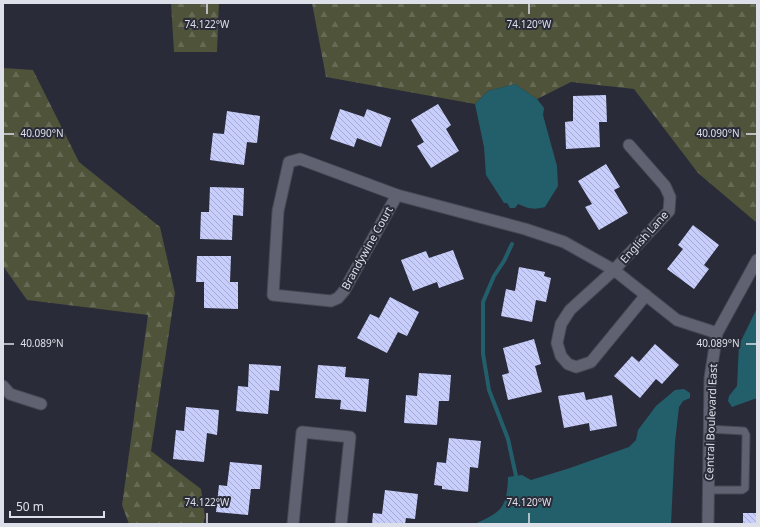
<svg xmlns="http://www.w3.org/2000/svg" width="760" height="527" font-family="'Noto Sans',sans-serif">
<defs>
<pattern id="forest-firs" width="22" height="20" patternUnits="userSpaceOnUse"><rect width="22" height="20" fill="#4e533a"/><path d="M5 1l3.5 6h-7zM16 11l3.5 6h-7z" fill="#676b56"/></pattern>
<pattern id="building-back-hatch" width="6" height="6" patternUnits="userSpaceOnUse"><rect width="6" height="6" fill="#c7cefc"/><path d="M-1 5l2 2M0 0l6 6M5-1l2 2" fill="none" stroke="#a6abce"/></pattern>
</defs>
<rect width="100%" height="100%" fill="#292b38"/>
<path fill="url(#forest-firs)" d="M171,3H219L217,52H174Z
M312,3H757V223L698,173L634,89L571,82L537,99L515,84L488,91L475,104L326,77Z
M3,68L33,70L79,162L160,227L175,293L151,451L201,489L205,517L203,524H129L122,505L148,315L27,300L3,266Z"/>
<path fill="#235f6b" d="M515,84L537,99L544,108L543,115L557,166L558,186L545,207C533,210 529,209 518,204L515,208H510L507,203H504L486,175L484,147L475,104L488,91Z
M757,308V398L732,407L728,401L729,396L737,386L739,345Z
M684,389L690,393V398L683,401L679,407L675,442L671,524H474C502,512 507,508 508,477L522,475L531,480L570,468L629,447L636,440L638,430L656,406L675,390Z"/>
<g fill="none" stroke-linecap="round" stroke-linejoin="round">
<path stroke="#235f6b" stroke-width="4" d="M512,244L504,261L494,276L483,302V354L489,390L508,439L516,476"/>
</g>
<path fill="url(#building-back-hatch)" d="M606,95L607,122H599L600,147L566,149L565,122L573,121V96Z
M438,104L451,125L446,129L459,151L431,168L417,146L424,142L411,120Z
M340,109L364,117L367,109L391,118L381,147L357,138L354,147L330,139Z
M227,111L260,116L257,143L247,142L244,165L210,160L213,133L224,134Z
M606,164L620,187L614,190L628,213L599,230L585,207L592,204L578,181Z
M210,187L244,188L243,216L233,215L232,240L200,239L201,212H209Z
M693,225L719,245L704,265L709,269L694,289L667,269L683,249L678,245Z
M453,250L464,279L439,288L437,282L413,291L401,260L426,251L429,258Z
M197,256H231L230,282H238V309L204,308V282H196Z
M519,267L545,272L544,276L551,278L546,302L536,300L532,322L501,316L506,289L515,291Z
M390,297L419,312L407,336L398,332L387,353L357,338L370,314L379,318Z
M534,339L541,364L535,366L542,392L508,400L502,375L509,373L503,348Z
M655,344L679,365L662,384L656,379L640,398L614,376L632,356L639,362Z
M249,364L281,366L279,391L270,390L268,414L236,411L238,386L248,387Z
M318,365L346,367L345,377L369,379L366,412L340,409L341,400L315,398Z
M419,373L451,375L449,401H439L437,425L404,423L406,395L417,396Z
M584,392L586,400L612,395L617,426L590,431L589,423L564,428L558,396Z
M186,407L219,410L217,435L207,433L204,462L173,459L176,430L184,431Z
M449,438L481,441L478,468L470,467L468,492L442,489V486L434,485L437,462L446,463Z
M230,462L262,465L260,489H251L248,515L216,512L219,485L227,486Z
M385,490L418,494L415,519L406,518L405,524H372L373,513L382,514Z
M743,513H757V524H743Z"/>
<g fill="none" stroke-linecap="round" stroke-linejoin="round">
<g stroke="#474854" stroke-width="9">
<path id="service" d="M708,490H742L745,488L746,435L744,431L709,429"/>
</g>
<g stroke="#474854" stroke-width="13">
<path id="minor" d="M629,145L665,186L670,197L669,211L614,270L570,310L561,324L557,343L561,356L568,364L576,367L591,362L646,295
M397,195L344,291L338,298L331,301L273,295L278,211L289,162L300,159L397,195L525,229L564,242L614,270L677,320L717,333
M3,386L10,394L41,404
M293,524L302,432L350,437L341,524
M708,524L710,378L717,333L757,260"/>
</g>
<use href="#service" stroke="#606271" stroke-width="7"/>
<use href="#minor" stroke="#606271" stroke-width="11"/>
</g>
<path fill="none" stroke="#dee0e9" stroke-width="1.5" d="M207,4V14M529,4V14M4,134H14M746,134H756M4,344H14M746,344H756M207,513V523M529,513V523"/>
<g text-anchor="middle" stroke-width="4" stroke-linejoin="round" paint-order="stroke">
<g font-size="11" fill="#dee0e9" stroke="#292b38">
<text transform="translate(644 237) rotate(-48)" y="4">English Lane</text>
<text transform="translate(367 248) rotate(-61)" y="4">Brandywine Court</text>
<text transform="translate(711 422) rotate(-88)" y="4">Central Boulevard East</text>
</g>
</g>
<g font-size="10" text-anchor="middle" fill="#dee0e9" stroke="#292b38" stroke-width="4" stroke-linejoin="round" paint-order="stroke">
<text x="207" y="28">74.122°W</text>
<text x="529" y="28">74.120°W</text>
<text x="42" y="137">40.090°N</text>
<text x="718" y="137">40.090°N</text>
<text x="42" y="347">40.089°N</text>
<text x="718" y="347">40.089°N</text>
<text x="207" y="506">74.122°W</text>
<text x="529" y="506">74.120°W</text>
</g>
<rect width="760" height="527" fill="none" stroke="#dee0e9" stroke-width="8"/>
<path d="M10 511v6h94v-6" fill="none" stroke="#dee0e9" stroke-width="2"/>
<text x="16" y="511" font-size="12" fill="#dee0e9" stroke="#292b38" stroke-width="3" paint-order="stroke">50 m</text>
</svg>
